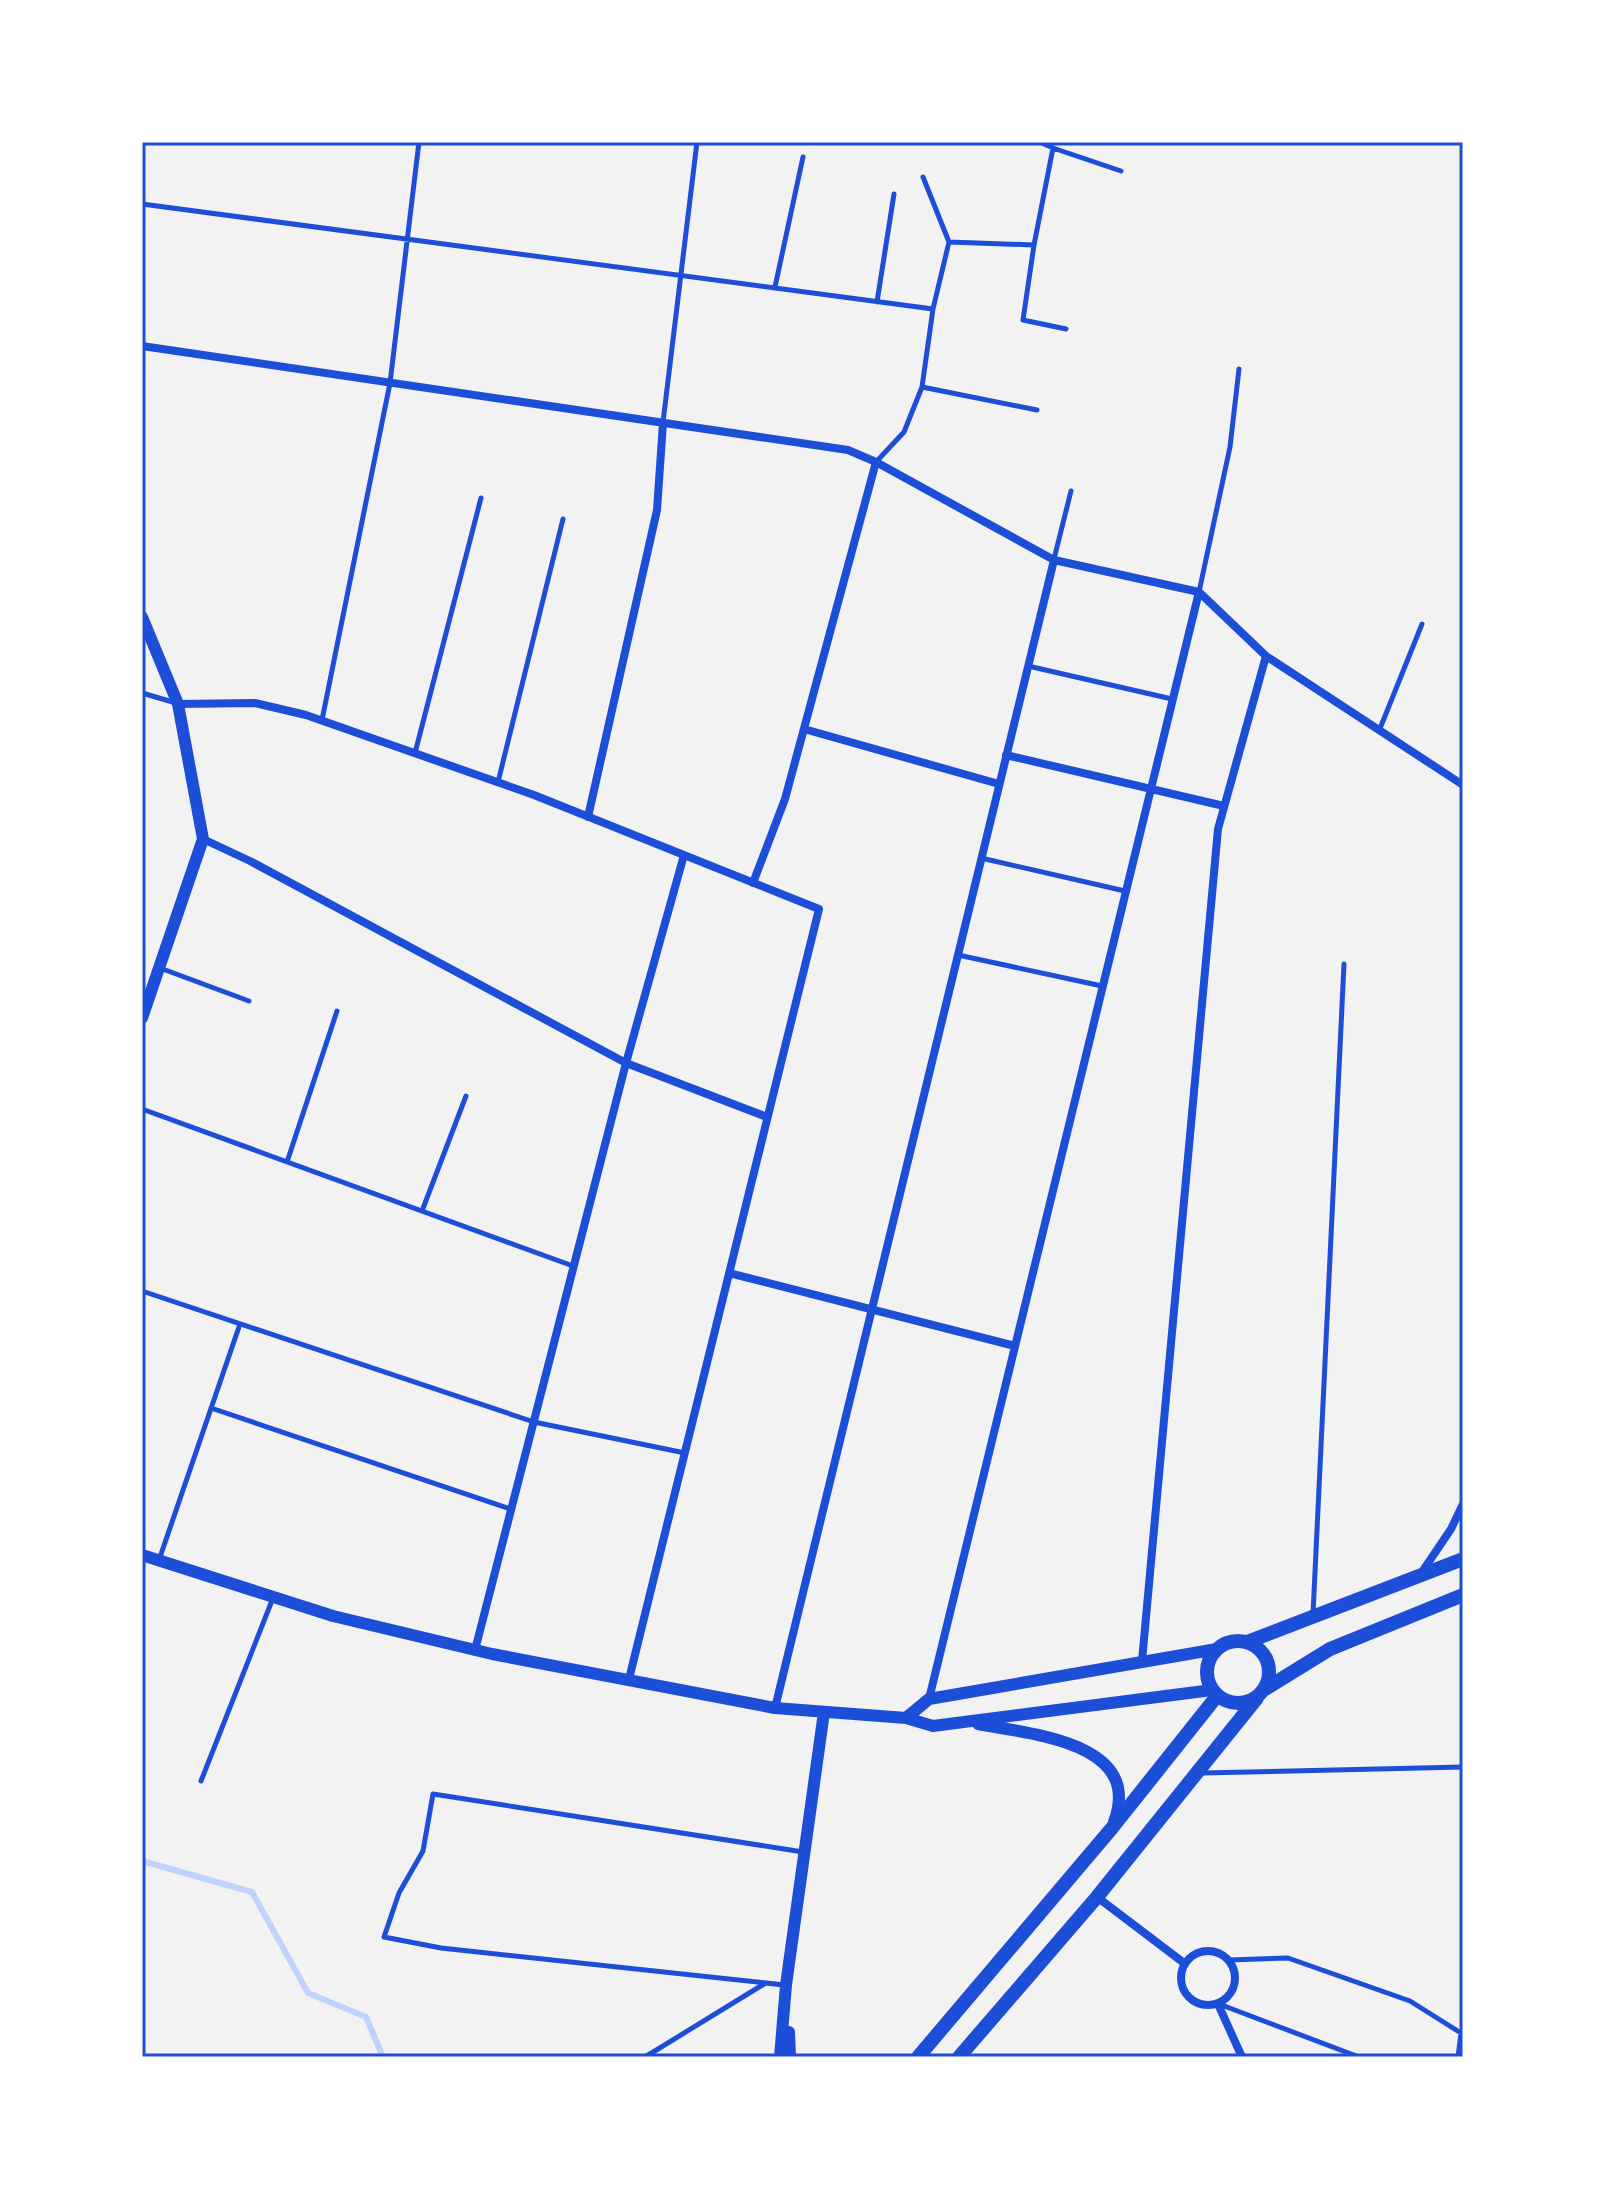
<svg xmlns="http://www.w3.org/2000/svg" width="1605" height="2199" font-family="Figtree,sans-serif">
<rect width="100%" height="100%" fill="#f2f2f2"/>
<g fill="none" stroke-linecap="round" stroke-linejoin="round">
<path stroke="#bfd3fe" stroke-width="6" d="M142,1861L252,1892L308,1993L366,2017L383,2057"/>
<path stroke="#1d4ed8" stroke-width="5" d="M1040,142L1053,148
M923,177L949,242
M142,204L933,309
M1034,245L1023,320L1066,329
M775,287L803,157
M877,302L894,194
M922,387L1037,410
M663,422L697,142
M876,462L904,432L922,387L933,309L949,242L1034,245L1053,148L1121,171
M1054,559L1071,491
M1199,592L1230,447L1239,369
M1028,666L1172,699
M142,693L176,703
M322,720L390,383L419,142
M1379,731L1422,624
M415,753L481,498
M498,782L563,519
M981,858L1125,891
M958,955L1102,986
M160,968L249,1001
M142,1109L573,1266
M287,1162L337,1011
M422,1211L466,1096
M142,1291L534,1422L685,1453
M211,1408L510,1509
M159,1560L240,1324
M1313,1614L1344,964
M1202,1773L1463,1767
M201,1781L273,1598
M1229,1960L1288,1958L1410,2001L1461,2033L1458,2057
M784,1985L441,1948L384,1937L399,1893L423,1851L433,1794L803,1852
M1219,2004L1359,2057
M645,2057L764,1984"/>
<path stroke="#1d4ed8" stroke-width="8" d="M142,346L848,450L876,462L1054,560L1199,592L1266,656L1463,785
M178,704L255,703L306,715L534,795L819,909L629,1679
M804,729L999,784
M1006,755L1224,806
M588,817L657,510L663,423
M203,839L250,861L626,1063L767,1117
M753,883L785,799L876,462
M729,1273L1015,1346
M1422,1572L1451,1529L1463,1504
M475,1650L626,1063L684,855
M1142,1661L1218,829L1266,656
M929,1699L1199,592
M775,1708L1054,560
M1097,1897L1184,1963
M1181 1978a27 27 0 1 1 54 0a27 27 0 1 1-54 0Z
M1218,2004L1242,2057"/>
<path stroke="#1d4ed8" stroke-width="12" d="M142,617L178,704L203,839L142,1018
M142,1555L333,1616L492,1654L775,1708L906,1718L933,1726L1212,1690
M906,1718L929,1699L1217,1649
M978,1724C1028,1734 1144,1741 1114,1822
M789,2032L790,2057
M780,2057L786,1985L824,1712"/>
<path stroke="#1d4ed8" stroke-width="14" d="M1207 1672a31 31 0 1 1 62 0a31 31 0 1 1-62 0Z
M1247,1642L1463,1559
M1265,1689L1330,1649L1463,1595
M918,2057L1112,1828L1217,1696
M959,2057L1097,1897L1257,1698"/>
</g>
<rect width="1605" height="2199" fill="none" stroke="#ffffff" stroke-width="288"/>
<rect x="144" y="144" width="1317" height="1911" fill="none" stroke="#1d4ed8" stroke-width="3"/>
</svg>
